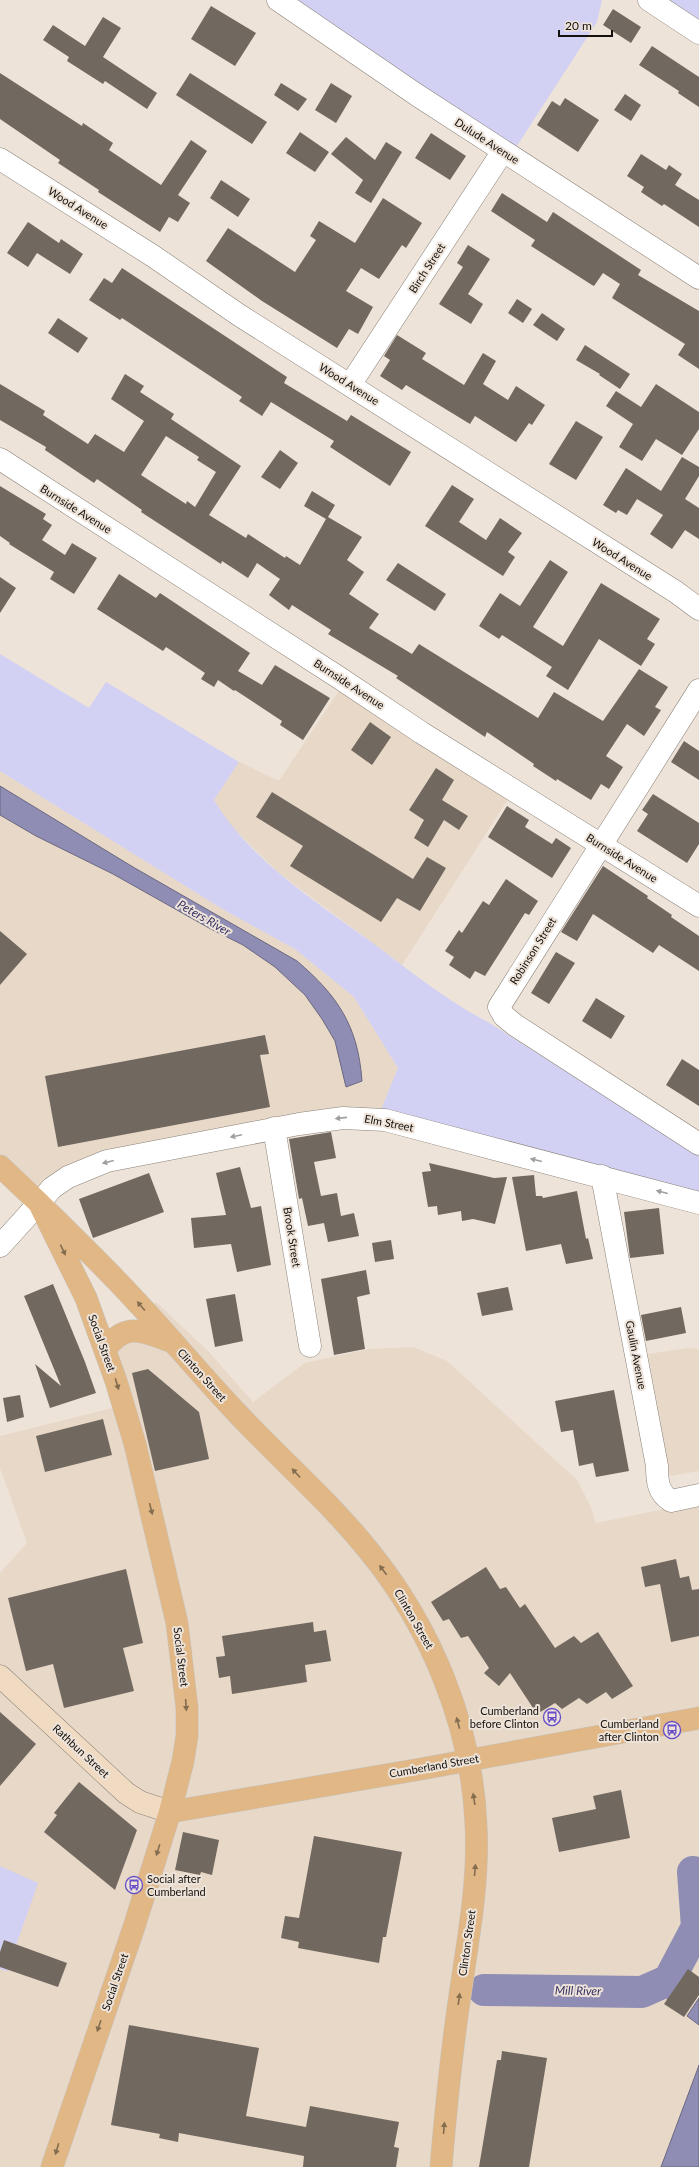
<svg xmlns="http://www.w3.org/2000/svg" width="699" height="2167" font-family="Lato,sans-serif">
<rect width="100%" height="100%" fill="#ede3d9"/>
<path fill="#e8d8c8" d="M344,683L516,787L402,965L279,873L227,822L214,800L239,762L279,781Z
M0,771L224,910L295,949L354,997L398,1068L378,1117L105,1164L38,1200L0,1168Z
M156,1302L209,1352L253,1402L305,1363L369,1349L413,1347L447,1361L577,1480L590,1505L596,1523L699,1502V1998L687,2016L699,2025V2065L661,2167H0V1969L7,1971L37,1883L0,1866V1573L27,1543L0,1468V1436L120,1406L116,1391L117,1338Z
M688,1348L699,1349V1471L670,1476L648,1354Z"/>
<path fill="#d2d0f3" d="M279,0H602L597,22L513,152Z
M650,0H699V33Z
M0,654L89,708L106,682L239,762L214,800C250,860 314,900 370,941C408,969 446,1001 488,1022L699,1156V1196L378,1117L398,1068L354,997L295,949L224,910L0,771Z
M0,1866L38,1883L7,1971L0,1969Z"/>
<path fill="#8f8db3" stroke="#6a6881" d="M0,786L133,867L297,961C338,996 358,1026 362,1081L346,1087L335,1041L322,1019L305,995L275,967L243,945L209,928L113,874L36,836L0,815Z
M699,1998V2025L687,2016Z
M699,2065V2167H661L698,2068Z"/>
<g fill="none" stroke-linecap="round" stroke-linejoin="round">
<path stroke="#8f8db3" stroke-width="32" d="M676,1986L669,1980L697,1927L693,1872
M484,1990L642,1992L669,1980"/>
</g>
<path fill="#71685f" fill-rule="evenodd" d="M211,6L256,33L235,66L191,39Z
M613,9L641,27L631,43L603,25Z
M103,17L121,28L103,57L157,93L147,109L105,81L103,84L67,61L69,57L43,40L53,25L85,46Z
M652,46L699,77V107L678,93L679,91L639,65Z
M0,73L82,126L83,123L113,143L109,150L161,185L191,140L207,151L178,195L190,203L178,222L169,217L160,232L98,192L99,190L58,163L60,160L0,119Z
M190,73L267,122L252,144L176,95Z
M281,83L307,99L298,111L274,95Z
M331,83L352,96L336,123L315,110Z
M625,94L641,105L631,121L614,110Z
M565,98L599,120L578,152L537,125L552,101L560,106Z
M300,132L329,152L315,172L286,153Z
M431,133L466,156L450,180L415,158Z
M346,137L375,160L386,142L402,152L371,203L355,193L363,180L331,154Z
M641,154L666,170L669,165L682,174L675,185L699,200V227L664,204L662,206L641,192L644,187L627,176Z
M221,180L250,199L238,217L210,198Z
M502,193L547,222L553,212L641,270L638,275L699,311V369L678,355L685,344L612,298L620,284L603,273L594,286L592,285L531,246L535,240L491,211Z
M383,198L422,223L406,248L402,245L379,279L361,268L346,291L373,307L358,334L349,329L337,348L262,301L206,261L228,228L295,272L316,240L310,236L319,221L355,243Z
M28,222L59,243L61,239L83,254L70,274L37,253L28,267L7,253Z
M468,245L490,259L468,294L483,304L471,324L439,304L463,267L457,263Z
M122,268L287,377L284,383L347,421L351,415L411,452L390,486L330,447L334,441L271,402L262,416L239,401L242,397L122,318L120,320L89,300L104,278L112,283Z
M517,299L532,309L523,323L508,313Z
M542,313L565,329L557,341L533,325Z
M58,318L88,338L78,353L48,333Z
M397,335L426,353L422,359L464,385L483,353L496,361L483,384L508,400L516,386L545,405L532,425L529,423L516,442L475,416L470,424L406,385L402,390L380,376L390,360L384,356Z
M585,345L630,374L620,389L599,375L600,374L576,360Z
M125,374L144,386L140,392L174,414L171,419L241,466L209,515L246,538L248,534L285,558L286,556L300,565L326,519L304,506L312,491L335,505L328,517L362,537L347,560L364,572L349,594L379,614L369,628L412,654L419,644L538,718L554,692L603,721L639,669L668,687L655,707L661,710L644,736L627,724L606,756L623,767L609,789L601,784L591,800L557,779L556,781L533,766L534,764L487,732L485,737L396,678L398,676L328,634L331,630L292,605L289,610L269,595L280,579L257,563L248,578L222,561L221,564L141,512L142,510L97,479L94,483L45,450L46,447L0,420V384L45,411L43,415L88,444L95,434L124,452L144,421L111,399ZM166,436L199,457L197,460L216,472L195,507L187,501L186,504L141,475Z
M656,384L699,412V429L682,455L656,439L642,461L619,447L633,424L606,406L616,391L641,407Z
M576,421L603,437L576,480L549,464Z
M280,450L298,463L280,489L261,477Z
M682,457L699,467V476L685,499L699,508V539L685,530L672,549L650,534L663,515L637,499L627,515L618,510L616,513L603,505L626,468L661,491Z
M452,485L474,499L459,522L486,540L500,518L522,533L508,552L515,557L503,576L425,526Z
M0,486L46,514L43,519L52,525L42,540L65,555L72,543L97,558L74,594L50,579L54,572L9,544L10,543L0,536Z
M550,560L568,572L533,627L563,646L601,583L660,619L647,639L655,644L641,666L599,639L568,690L546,676L552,667L502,635L499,639L479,626L500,593L520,606Z
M398,563L446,594L435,611L386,580Z
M119,574L156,598L160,593L250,653L238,671L262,685L275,665L330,698L303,740L280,725L282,721L235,690L234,691L218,680L214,687L201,679L205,673L166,647L163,651L97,609Z
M0,577L16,588L0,613Z
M370,722L391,737L372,765L351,750Z
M684,741L699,751V780L671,762Z
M436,768L454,780L442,800L468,816L459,830L444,820L428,847L414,838L424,820L409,810Z
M272,792L413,879L427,857L446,868L420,911L397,898L381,922L290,866L303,846L256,817Z
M653,794L699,823V844L687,863L637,831L648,814L642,810Z
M507,806L529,820L525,827L552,844L556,838L571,848L552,878L488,837Z
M603,866L648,896L647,898L672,915L671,917L699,936V971L659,945L653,953L593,914L577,941L561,932Z
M506,879L538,901L529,915L525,913L485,976L475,971L470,979L449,965L454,957L445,951L459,930L462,933L483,901L489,905Z
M0,931L27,954L0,985Z
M556,952L575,963L549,1004L531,993Z
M596,998L625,1016L611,1039L582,1021Z
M265,1035L269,1054L260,1055L270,1107L58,1147L45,1076Z
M682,1059L699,1070V1106L666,1085Z
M331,1132L336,1158L314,1162L321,1196L337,1193L341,1216L354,1213L359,1236L328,1242L324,1223L308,1226L302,1198L299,1199L289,1139Z
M429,1163L494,1178L507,1177L495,1224L473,1219L462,1221L461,1211L438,1215L437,1206L428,1207L422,1172L431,1171Z
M240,1167L251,1208L261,1206L271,1265L237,1272L231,1244L194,1248L191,1218L226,1215L216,1173Z
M149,1173L164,1212L93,1238L79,1199Z
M534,1175L536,1196H542L543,1198L577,1191L586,1239L588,1238L593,1259L566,1264L561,1244L526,1251L512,1177Z
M659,1208L664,1254L630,1258L624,1212Z
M391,1240L394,1259L375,1262L372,1243Z
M366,1270L370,1294L357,1297L365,1349L334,1355L321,1279Z
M53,1284L85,1362L96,1393L50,1408L35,1364L61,1386L24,1296Z
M508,1287L513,1310L482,1316L477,1293Z
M235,1294L243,1341L215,1347L206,1299Z
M681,1307L686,1333L646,1341L641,1315Z
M148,1369L199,1412L209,1459L155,1471L132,1373Z
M614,1390L629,1471L596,1477L593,1463L579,1466L573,1430L561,1432L555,1401Z
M20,1395L24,1417L7,1422L3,1398Z
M103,1419L112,1455L45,1472L36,1436Z
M676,1559L680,1578L689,1576L692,1590L699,1589V1636L671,1642L660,1584L645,1587L641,1567Z
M486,1567L500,1589L506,1587L520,1608L525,1604L555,1648L574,1636L581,1643L598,1632L633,1686L612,1699L606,1692L587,1704L579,1698L562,1709L555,1703L537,1714L510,1673L499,1686L484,1673L489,1668L468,1636L461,1638L449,1619L443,1621L431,1602Z
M126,1569L143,1643L123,1648L134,1691L64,1708L53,1664L26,1671L8,1598Z
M313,1622L314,1632L326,1630L331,1661L305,1665L307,1682L232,1694L230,1676L219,1678L216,1657L225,1656L222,1636Z
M0,1712L36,1744L0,1786Z
M79,1782L137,1830L115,1890L44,1832L57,1815L54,1813Z
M621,1790L630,1838L559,1852L552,1818L596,1809L593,1796Z
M183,1832L219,1840L212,1875L201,1872L200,1875L175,1870Z
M314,1836L402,1852L386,1937H383L379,1963L298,1948L299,1942L281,1938L285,1916L299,1918Z
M4,1940L67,1963L58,1987L0,1967V1952Z
M688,1969L699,1977V1995L684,2017L664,2004Z
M129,2025L259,2048L246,2116L306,2127L310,2106L399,2122L394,2147L399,2148L396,2167H303L304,2156L179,2133L178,2142L159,2138L160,2134L111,2125Z
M502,2051L547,2058L529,2167H479L497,2060H501Z"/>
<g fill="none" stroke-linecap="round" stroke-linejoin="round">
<g stroke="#8a8178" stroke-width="23">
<path id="minor" d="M278,0L417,95L699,278
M649,0L699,33
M350,385L503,151
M0,459L338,677L422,733L699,906
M699,690L499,1007L504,1016L515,1025L699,1144
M274,1128L310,1346
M602,1176L657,1466C657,1481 658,1493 671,1501L699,1495
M0,1246L39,1203"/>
</g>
<g stroke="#8a8178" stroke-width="23">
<path id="tertiary" d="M0,159L153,256L239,315L676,592L699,609
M39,1203L52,1188L68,1177L107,1161L299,1124L343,1118L385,1120L699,1203"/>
</g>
<g stroke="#8a8178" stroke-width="23">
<path id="secondary" d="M0,1676L126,1793L140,1802L170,1812"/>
</g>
<g stroke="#c7c6c5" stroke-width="23">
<path id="primary" d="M0,1166L39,1203L86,1298L116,1381L135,1444L177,1623L187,1708V1736L183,1761L170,1812L134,1927L52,2167
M39,1203C71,1235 104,1266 134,1299C169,1336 201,1375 236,1412C280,1459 329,1501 369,1551C431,1627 472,1726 476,1825C479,1879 469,1934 461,1988C452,2047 446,2107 441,2167
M105,1350C125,1321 143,1331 170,1341
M170,1812L421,1769L699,1718"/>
</g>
<use href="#minor" stroke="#fff" stroke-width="22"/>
<use href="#tertiary" stroke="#fff" stroke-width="22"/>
<use href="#secondary" stroke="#f0dbc2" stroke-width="22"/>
<use href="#primary" stroke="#e0b785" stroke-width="22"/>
</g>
<defs><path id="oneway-solid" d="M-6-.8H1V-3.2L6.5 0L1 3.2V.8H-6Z"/></defs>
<g fill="#a19f9e">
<use href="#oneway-solid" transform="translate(341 1118) rotate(174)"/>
<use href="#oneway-solid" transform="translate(236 1136) rotate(168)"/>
<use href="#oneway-solid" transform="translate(536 1160) rotate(-166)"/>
<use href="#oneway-solid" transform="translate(108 1162) rotate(166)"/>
<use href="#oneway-solid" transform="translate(662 1192) rotate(-165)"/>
</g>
<g fill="#846c4f">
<use href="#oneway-solid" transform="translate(63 1250) rotate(64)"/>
<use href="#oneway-solid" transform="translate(141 1306) rotate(-130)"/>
<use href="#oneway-solid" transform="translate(117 1384) rotate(73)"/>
<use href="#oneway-solid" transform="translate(296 1473) rotate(-133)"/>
<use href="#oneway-solid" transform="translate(151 1509) rotate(76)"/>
<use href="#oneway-solid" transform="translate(383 1570) rotate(-127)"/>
<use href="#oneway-solid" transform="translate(186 1705) rotate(86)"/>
<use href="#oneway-solid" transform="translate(458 1723) rotate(-105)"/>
<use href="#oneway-solid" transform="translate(474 1799) rotate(-99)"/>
<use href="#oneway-solid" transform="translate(158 1850) rotate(107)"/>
<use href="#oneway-solid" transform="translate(475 1870) rotate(-85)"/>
<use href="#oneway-solid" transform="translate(459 1999) rotate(-82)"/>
<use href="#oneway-solid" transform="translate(99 2026) rotate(109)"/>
<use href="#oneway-solid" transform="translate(444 2128) rotate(-85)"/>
<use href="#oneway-solid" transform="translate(57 2149) rotate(107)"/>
</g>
<defs>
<g id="bus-ring" transform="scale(0.9)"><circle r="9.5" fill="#ede3d9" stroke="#674fc8" stroke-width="1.5"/><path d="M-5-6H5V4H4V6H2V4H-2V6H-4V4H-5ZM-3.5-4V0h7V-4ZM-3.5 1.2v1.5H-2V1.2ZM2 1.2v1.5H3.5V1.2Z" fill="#674fc8"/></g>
</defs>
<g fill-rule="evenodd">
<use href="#bus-ring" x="552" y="1717"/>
<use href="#bus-ring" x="672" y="1730"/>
<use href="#bus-ring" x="134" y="1885"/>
</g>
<g text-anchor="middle" stroke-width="4" stroke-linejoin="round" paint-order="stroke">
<g font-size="11" fill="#14100d" stroke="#ede3d9">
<text transform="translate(487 141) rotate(33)" y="4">Dulude Avenue</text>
<text transform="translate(78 208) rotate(32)" y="4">Wood Avenue</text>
<text transform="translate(427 268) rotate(-57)" y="4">Birch Street</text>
<text transform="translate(349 384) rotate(32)" y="4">Wood Avenue</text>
<text transform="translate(76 509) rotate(32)" y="4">Burnside Avenue</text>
<text transform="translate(622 559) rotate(32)" y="4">Wood Avenue</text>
<text transform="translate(349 684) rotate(33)" y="4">Burnside Avenue</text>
<text transform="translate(622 858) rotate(32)" y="4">Burnside Avenue</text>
<text transform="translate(533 951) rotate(-58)" y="4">Robinson Street</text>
<text transform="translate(389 1123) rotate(11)" y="4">Elm Street</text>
<text transform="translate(292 1237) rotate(81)" y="4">Brook Street</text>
<text transform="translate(102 1343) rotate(70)" y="4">Social Street</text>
<text transform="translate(636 1355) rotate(79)" y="4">Gaulin Avenue</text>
<text transform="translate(202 1375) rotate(48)" y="4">Clinton Street</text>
<text transform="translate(414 1619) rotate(60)" y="4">Clinton Street</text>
<text transform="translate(181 1657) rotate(83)" y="4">Social Street</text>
<text transform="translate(81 1751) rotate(43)" y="4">Rathbun Street</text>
<text transform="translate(434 1766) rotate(-10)" y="4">Cumberland Street</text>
<text transform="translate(467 1943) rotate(-82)" y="4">Clinton Street</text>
<text transform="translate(115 1982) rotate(-71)" y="4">Social Street</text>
</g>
<g font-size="11" fill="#14100d" stroke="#ede3d9" text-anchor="end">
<text x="539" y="1715">Cumberland<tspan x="539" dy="13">before Clinton</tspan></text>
<text x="659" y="1728">Cumberland<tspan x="659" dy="13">after Clinton</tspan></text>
<text x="147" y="1883" text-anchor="start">Social after<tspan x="147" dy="13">Cumberland</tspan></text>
</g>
<g font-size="12" font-style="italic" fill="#383164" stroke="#ede3d9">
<text transform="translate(204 918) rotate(30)" y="4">Peters River</text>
<text transform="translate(578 1991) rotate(1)" y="4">Mill River</text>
</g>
</g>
<path d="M559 30v6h53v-6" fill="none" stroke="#14100d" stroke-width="2"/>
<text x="565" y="30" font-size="12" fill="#14100d" stroke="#ede3d9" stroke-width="3" paint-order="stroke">20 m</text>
</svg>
